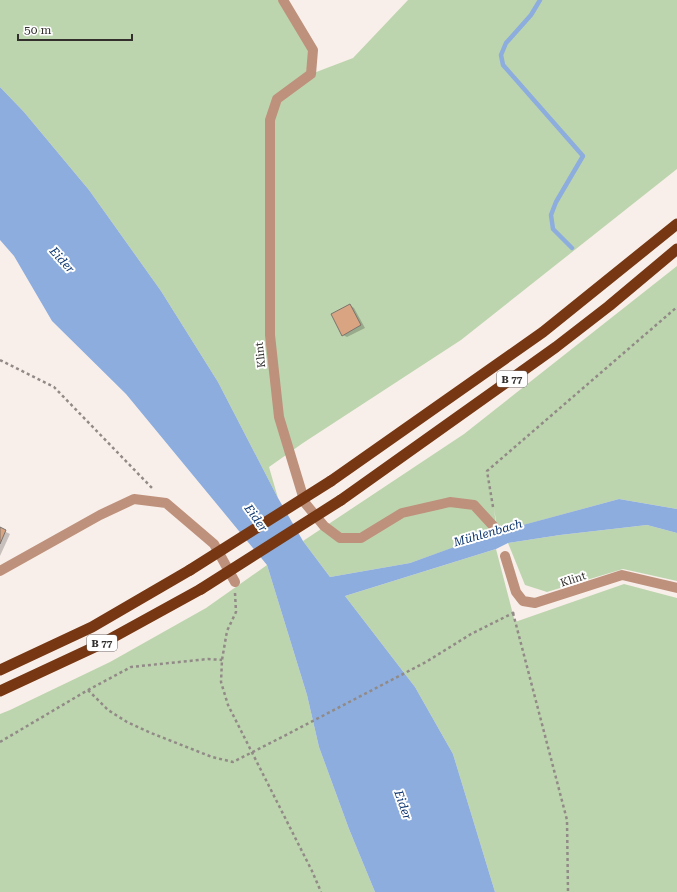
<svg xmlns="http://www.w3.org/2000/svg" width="677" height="892" font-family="'Roboto Serif',serif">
<rect width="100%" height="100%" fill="#f9efea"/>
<path fill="#bdd5ae" d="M0,0H283L313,50L311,74L353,58L408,0H677V169L461,340L303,443L269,467L278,498L218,382L161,291L89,190L24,112L0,87Z
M677,266V509L619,499L498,532L494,509L497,532L410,563L330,577L303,541L464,434Z
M647,525L677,533V581L623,569L547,592L525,585L508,543L560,535Z
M496,549L515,622L624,584L677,598V892H495L453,754L415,687L345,596Z
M267,565L307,695L319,747L349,829L375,892H0V714L10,710L110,662L206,608Z"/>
<path fill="#8caddd" d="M0,87L24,112L89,190L161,291L218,382L278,498L303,541L330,577L410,563L490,534L619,499L677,509V533L647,525L560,535L508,543L496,549L345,596L415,687L453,754L495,892H375L349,829L319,747L307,695L267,565L126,394L52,321L14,256L0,240Z"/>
<path fill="#0003" d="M350,305L354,308L365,328L347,337L343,335Z
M0,529L10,534L0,556Z"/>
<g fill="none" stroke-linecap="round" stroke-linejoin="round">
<path stroke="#8caddd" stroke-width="4.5" d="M540,0L531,15L506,43L501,55L503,65L583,156L556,202L551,215L553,229L572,248"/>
</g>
<path fill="#d9a481" stroke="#7b736e" d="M350,304L361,325L342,336L331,314Z
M0,527L6,530L0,544Z"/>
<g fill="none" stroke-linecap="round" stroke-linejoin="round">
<path stroke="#918a87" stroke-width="2.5" stroke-dasharray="3 3" stroke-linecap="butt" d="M0,360L54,387L152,488
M493,507L487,471L677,307
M235,593L236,612L227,631L222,660L221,682L228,705L312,871L321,892
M513,613L567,820L568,892
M88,690L108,710L127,722L151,733L212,757L233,762L284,736L426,662L471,634L513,613L516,610
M0,742L88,690L131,667L208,659L222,660"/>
<path stroke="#be917c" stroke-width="10" d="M283,0L313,50L311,74L277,99L270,120V335L279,417L305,503L324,526L340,538H361L402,513L450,502L474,505L497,530
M505,556L516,592L523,601L535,603L622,575L677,588
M0,571L100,515L134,499L166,503L214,544L235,582"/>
<path stroke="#773712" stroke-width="11" d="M331,481L543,332L677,224
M341,500L556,347L609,306L677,249
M0,670L92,627L190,570
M0,691L101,644L201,589"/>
<path stroke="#773712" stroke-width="11" d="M190,570L331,481
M201,589L341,500"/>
</g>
<g text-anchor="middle" stroke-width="4" stroke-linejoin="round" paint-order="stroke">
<g fill="#fff" stroke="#706d6c" stroke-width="1">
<rect x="497" y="371" width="30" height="16" rx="3"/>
<rect x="87" y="635" width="30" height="16" rx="3"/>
</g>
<g font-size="10" font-weight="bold" fill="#322f2d">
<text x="512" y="383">B 77</text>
<text x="102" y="647">B 77</text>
</g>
<g font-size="11" fill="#322f2d" stroke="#fff">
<text transform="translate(260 355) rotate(-96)" y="4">Klint</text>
<text transform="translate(573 579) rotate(-18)" y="4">Klint</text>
</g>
<g font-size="12" font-style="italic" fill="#0d366f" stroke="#fff">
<text transform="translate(62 260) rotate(48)" y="4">Eider</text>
<text transform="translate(256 518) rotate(55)" y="4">Eider</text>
<text transform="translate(488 533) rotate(-16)" y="4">Mühlenbach</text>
<text transform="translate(403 805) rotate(71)" y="4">Eider</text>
</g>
</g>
<path d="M18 34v6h114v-6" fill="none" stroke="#322f2d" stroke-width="2"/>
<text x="24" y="34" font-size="12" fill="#322f2d" stroke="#ffffff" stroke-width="3" paint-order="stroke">50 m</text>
</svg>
